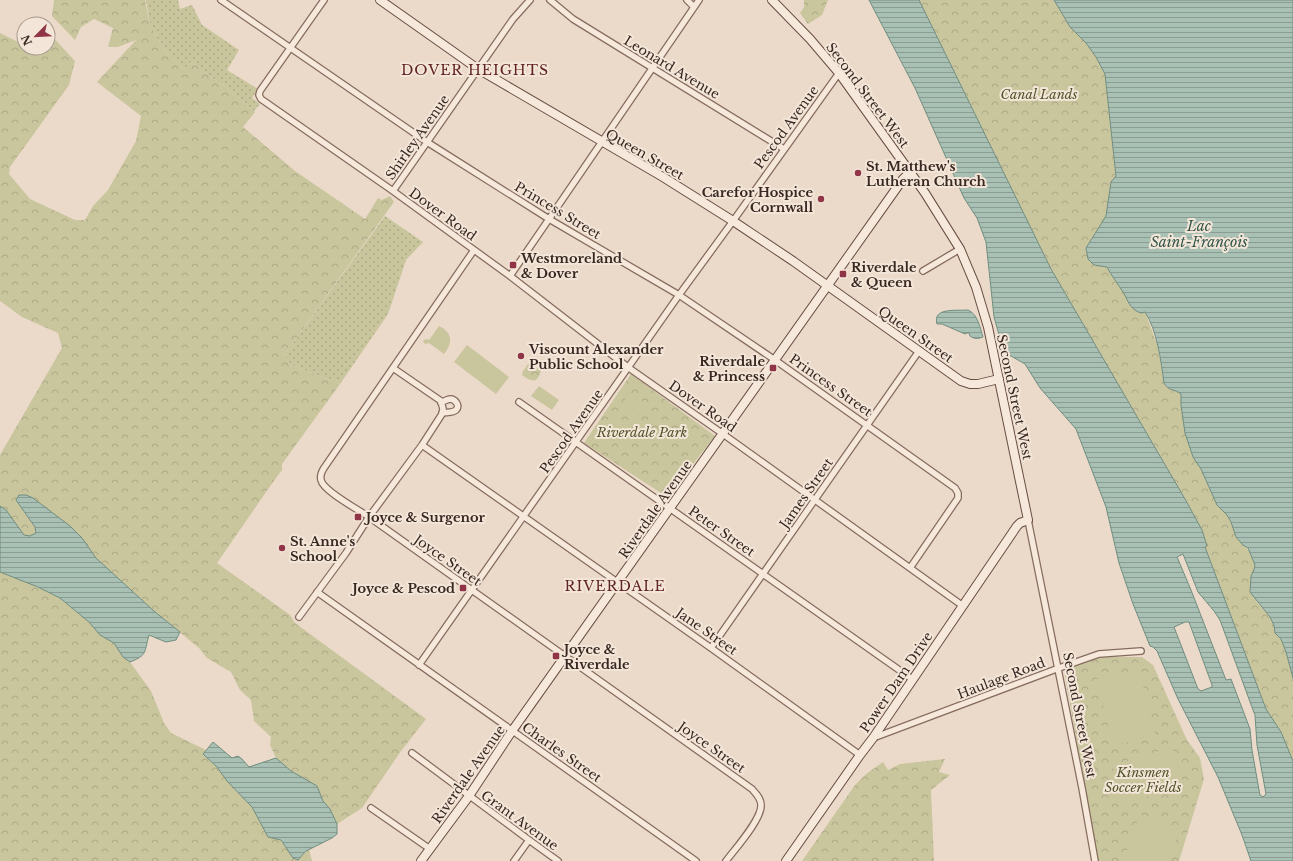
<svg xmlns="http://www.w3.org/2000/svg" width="1293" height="861" font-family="'Libre Baskerville',serif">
<defs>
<pattern id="grass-dots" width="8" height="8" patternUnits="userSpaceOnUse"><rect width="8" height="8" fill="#c9c59d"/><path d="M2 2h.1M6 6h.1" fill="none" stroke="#ada987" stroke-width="1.8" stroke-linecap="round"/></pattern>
<pattern id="forest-crowns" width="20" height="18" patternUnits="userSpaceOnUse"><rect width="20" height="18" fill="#c9c59d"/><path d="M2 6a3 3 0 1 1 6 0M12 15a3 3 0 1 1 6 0" fill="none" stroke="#ada987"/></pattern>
<pattern id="water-rules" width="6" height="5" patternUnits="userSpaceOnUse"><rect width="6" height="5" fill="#a9c0b4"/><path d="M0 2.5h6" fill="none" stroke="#8b9c92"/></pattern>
</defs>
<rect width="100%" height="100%" fill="#ebdac9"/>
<path fill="url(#grass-dots)" d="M146,0H178L180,9L192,5L202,25L239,50L227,70L258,89L252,98L260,104L254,111L231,91L191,62L184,70L168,55L159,41L150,25Z
M385,216L423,242L406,260L388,314L340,384L291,365L284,355Z"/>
<path fill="url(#forest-crowns)" d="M54,0H145L150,25L159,41L168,55L184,70L191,62L231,91L255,112L243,127L295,171L365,219L378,198L382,200L390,196L394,202L284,355L291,365L340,384L282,464V470L273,482L217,563L290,615L295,623L426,719L401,751L362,808L337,824L330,809L323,801L317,786L291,771L276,758L270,745L271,737L254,721L251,700L240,690L231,672L207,658L199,648L155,612L96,558L82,538L70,526L16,500L35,527L36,533L30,536L24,535L6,510L0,506V455L62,348L58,333L22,317L0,301V33L24,45V48L32,49L33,48H48V32L75,61L69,85L10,167L9,174L30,199L75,220H85L93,206L108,190L136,141L141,116L97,82L136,40L118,47H108L113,28L94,19L81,27L75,40L52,16Z
M804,0H828L822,15L808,24L800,13L804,7Z
M919,0H1054L1070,27L1086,43L1096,57L1105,74L1116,176L1111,182L1106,216L1086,248L1088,259L1094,265L1107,267L1114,279L1122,289L1129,304L1145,312L1158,347L1164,383L1170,389L1178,392L1181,394V405L1182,413L1193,457L1201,469L1217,505L1227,515L1231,522L1236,537L1250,552L1255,565L1254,570L1251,576L1257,602L1270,617L1274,625L1275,633L1281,639L1286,652L1293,678V761L1281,732L1266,709L1205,547L1207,546L1202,530L1185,499L1051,269Z
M530,362L541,371C537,384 532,382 522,375L523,371Z
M631,374L715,436L667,497L584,443Z
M0,572L38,587L60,598L89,622L100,635L114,643L123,657L130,662L151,691L164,723L171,733L206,750L203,754L217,767L227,781L252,807L268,837L281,840L293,858L298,860L309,849L312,861H0Z
M1102,657H1142L1153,665L1187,740L1200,758L1204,779L1179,861H1098L1065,676L1066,671L1070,668Z
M945,759L939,772L950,775L931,790L934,861H802L855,785L866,774L883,762L888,770L900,764Z"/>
<path fill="#c9c59d" d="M439,326C453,333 453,343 444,354L429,343L426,344L424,343L423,341L426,339L429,340Z
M467,345L509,377L496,394L454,362Z
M539,386L559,400L552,410L531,396Z
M630,392L637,397L626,413L619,408Z
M640,399L647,405L636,420L628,415Z
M608,419L625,432L618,441L601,428Z
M1139,669L1155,735L1113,746L1097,679Z
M1172,747L1184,784L1123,804L1112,766Z
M1140,815L1180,830L1169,861H1123Z"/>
<path fill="url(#water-rules)" stroke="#708e80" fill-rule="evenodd" d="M869,0H919L1051,269L1185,499L1202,530L1207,546L1205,547L1266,709L1281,732L1293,761V861H1251L1242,835L1218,777L1178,699L1157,651L1153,647L1150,646L1133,604L1119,563L1106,507L1076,429L1040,388L1025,364L1004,352L994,317L986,242L977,218L964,198L915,88ZM1183,554L1198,592L1214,611L1220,620L1253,710L1255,715L1257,745L1266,794L1263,797L1260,795L1259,790L1252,750L1250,729L1231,679L1226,680L1191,590L1177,557ZM1185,622H1189L1212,685V687L1201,691L1198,689L1174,627Z
M1054,0H1293V678L1286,652L1281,639L1275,633L1274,625L1270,617L1250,592L1251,576L1254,570L1255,565L1248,548L1243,545L1236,537L1231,522L1227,515L1217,505L1201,469L1193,457L1185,433L1181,405V394C1175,389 1168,391 1164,383C1161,361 1157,330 1145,312L1141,313C1128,309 1128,298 1121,289C1116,281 1111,275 1107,267L1094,265L1088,259L1086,248L1106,216L1111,182L1116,176L1105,74L1096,57L1086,43L1070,27Z
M968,310C978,314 980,328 983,337C978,339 974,339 970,336L969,333H967L965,334L942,324H937C932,307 957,311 968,310Z
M19,495H26L33,498L70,526L82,538L96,558L155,612L180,632L176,640L166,642L149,635C144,652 148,655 130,662L123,657L114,643L100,635L89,622L60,598L38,587L0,572V506L6,510L24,535L30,536L36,533L35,527L16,500Z
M213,742L232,758L238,756L242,759L249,767L276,758L291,771L317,786L323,801L330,809L337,824V834L332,838L306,851L298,860L293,858L281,840L268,837L252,807L227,781L217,767L203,754Z"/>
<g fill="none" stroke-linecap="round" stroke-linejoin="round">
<g stroke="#866c5f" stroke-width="8">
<path id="street" d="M221,0L427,142L549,219L679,295L775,360L955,488L958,493V498L910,568
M324,0L260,91L259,95L261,99L393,191L510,276L629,368L723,434L963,606
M550,0L573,19L784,149
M687,0L694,7
M393,191L513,19L530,0
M474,250L324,468C322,471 320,476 321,480C323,491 359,510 369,517L752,789C756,794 761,798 761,805C762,819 735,849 726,861
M923,271L960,249
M510,276L699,0
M519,402L912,679
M441,403C444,401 448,399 451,399C456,400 460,406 456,410C453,413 446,412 442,413
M422,445L711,648L860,755
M1028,520L1082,788L1095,861
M317,592L696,861
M299,617L346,553L369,517L422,445L442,414L443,409L441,401L393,368
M711,648L919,351
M419,665L679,295L733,221L839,73
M873,738L1059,668L1099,654L1141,651
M412,753L529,840L558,861
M371,808L430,849
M514,861L529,840"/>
</g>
<g stroke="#684d42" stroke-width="10">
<path id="secondary" d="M380,0L478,69L663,177L733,221L793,261L961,381L970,384H978L999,379
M772,0L810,39L839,73L925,193L960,249L976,287L988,327L1028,520L1020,523L1017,526L873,738L860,755L786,861
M421,861L469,796L512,731L903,179L910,172"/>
</g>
<use href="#street" stroke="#f6e9dc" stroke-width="5.5"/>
<use href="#secondary" stroke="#f6e9dc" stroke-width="8"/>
</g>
<g fill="#903448" stroke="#f3e6d8" stroke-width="1.5">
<circle cx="858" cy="173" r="4"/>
<circle cx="821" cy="199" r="4"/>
<rect x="509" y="261" width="8" height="8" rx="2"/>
<rect x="839" y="270" width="8" height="8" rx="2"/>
<circle cx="521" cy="356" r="4"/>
<rect x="769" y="364" width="8" height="8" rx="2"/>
<rect x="354" y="513" width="8" height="8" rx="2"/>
<circle cx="282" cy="548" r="4"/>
<rect x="459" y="584" width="8" height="8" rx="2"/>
<rect x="552" y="652" width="8" height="8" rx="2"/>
</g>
<g text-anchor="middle" stroke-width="4" stroke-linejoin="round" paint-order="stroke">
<g font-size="13" fill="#382721" stroke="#f3e6d8">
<text transform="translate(672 67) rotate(31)" y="5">Leonard Avenue</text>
<text transform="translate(868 95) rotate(53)" y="5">Second Street West</text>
<text transform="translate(786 127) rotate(-54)" y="5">Pescod Avenue</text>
<text transform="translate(417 137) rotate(-55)" y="5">Shirley Avenue</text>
<text transform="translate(645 154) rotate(30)" y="5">Queen Street</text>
<text transform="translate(558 210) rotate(31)" y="5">Princess Street</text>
<text transform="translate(443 214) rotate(36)" y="5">Dover Road</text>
<text transform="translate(916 334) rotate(35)" y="5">Queen Street</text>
<text transform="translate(831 385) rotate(35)" y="5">Princess Street</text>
<text transform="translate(1015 397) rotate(78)" y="5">Second Street West</text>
<text transform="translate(703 406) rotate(35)" y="5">Dover Road</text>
<text transform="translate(571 431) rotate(-55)" y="5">Pescod Avenue</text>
<text transform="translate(806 493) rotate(-55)" y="5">James Street</text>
<text transform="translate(655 509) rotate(-55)" y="5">Riverdale Avenue</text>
<text transform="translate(722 531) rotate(35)" y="5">Peter Street</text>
<text transform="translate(448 560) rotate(35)" y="5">Joyce Street</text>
<text transform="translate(707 631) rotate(35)" y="5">Jane Street</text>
<text transform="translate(1001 678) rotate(-21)" y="5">Haulage Road</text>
<text transform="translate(896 682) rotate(-56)" y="5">Power Dam Drive</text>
<text transform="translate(1080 715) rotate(79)" y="5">Second Street West</text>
<text transform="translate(712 747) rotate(35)" y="5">Joyce Street</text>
<text transform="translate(562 752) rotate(35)" y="5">Charles Street</text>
<text transform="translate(468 774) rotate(-55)" y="5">Riverdale Avenue</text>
<text transform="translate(520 820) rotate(36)" y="5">Grant Avenue</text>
</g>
<g font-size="13" font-style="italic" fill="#51522a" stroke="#f3e6d8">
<text x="1039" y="99">Canal Lands</text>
<text x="642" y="437">Riverdale Park</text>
<text x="1143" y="777">Kinsmen<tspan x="1143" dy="15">Soccer Fields</tspan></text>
</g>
<g font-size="13" font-weight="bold" fill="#382721" stroke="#f3e6d8" text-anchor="start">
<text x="866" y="171">St. Matthew's<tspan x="866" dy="15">Lutheran Church</tspan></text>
<text x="813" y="197" text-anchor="end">Carefor Hospice<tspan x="813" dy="15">Cornwall</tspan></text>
<text x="521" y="263">Westmoreland<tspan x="521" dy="15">&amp; Dover</tspan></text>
<text x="851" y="272">Riverdale<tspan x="851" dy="15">&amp; Queen</tspan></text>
<text x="529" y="354">Viscount Alexander<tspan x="529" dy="15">Public School</tspan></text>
<text x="765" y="366" text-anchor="end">Riverdale<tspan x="765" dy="15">&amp; Princess</tspan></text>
<text x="366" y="522">Joyce &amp; Surgenor</text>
<text x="290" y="546">St. Anne's<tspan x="290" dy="15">School</tspan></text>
<text x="455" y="593" text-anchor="end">Joyce &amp; Pescod</text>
<text x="564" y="654">Joyce &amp;<tspan x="564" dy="15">Riverdale</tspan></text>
</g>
<g font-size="14" letter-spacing="1" fill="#612424" stroke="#f3e6d8">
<text x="475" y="75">DOVER HEIGHTS</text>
<text x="615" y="591">RIVERDALE</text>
</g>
<g font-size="14" font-style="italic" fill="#32564c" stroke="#f3e6d8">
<text x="1199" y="231">Lac<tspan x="1199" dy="16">Saint-François</tspan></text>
</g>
</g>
<g transform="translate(36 36) rotate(246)"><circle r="19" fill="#f3e6d8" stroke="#a89a8f"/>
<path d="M0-3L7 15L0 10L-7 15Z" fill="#903448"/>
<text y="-6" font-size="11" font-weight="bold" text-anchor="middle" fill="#382721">N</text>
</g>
</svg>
